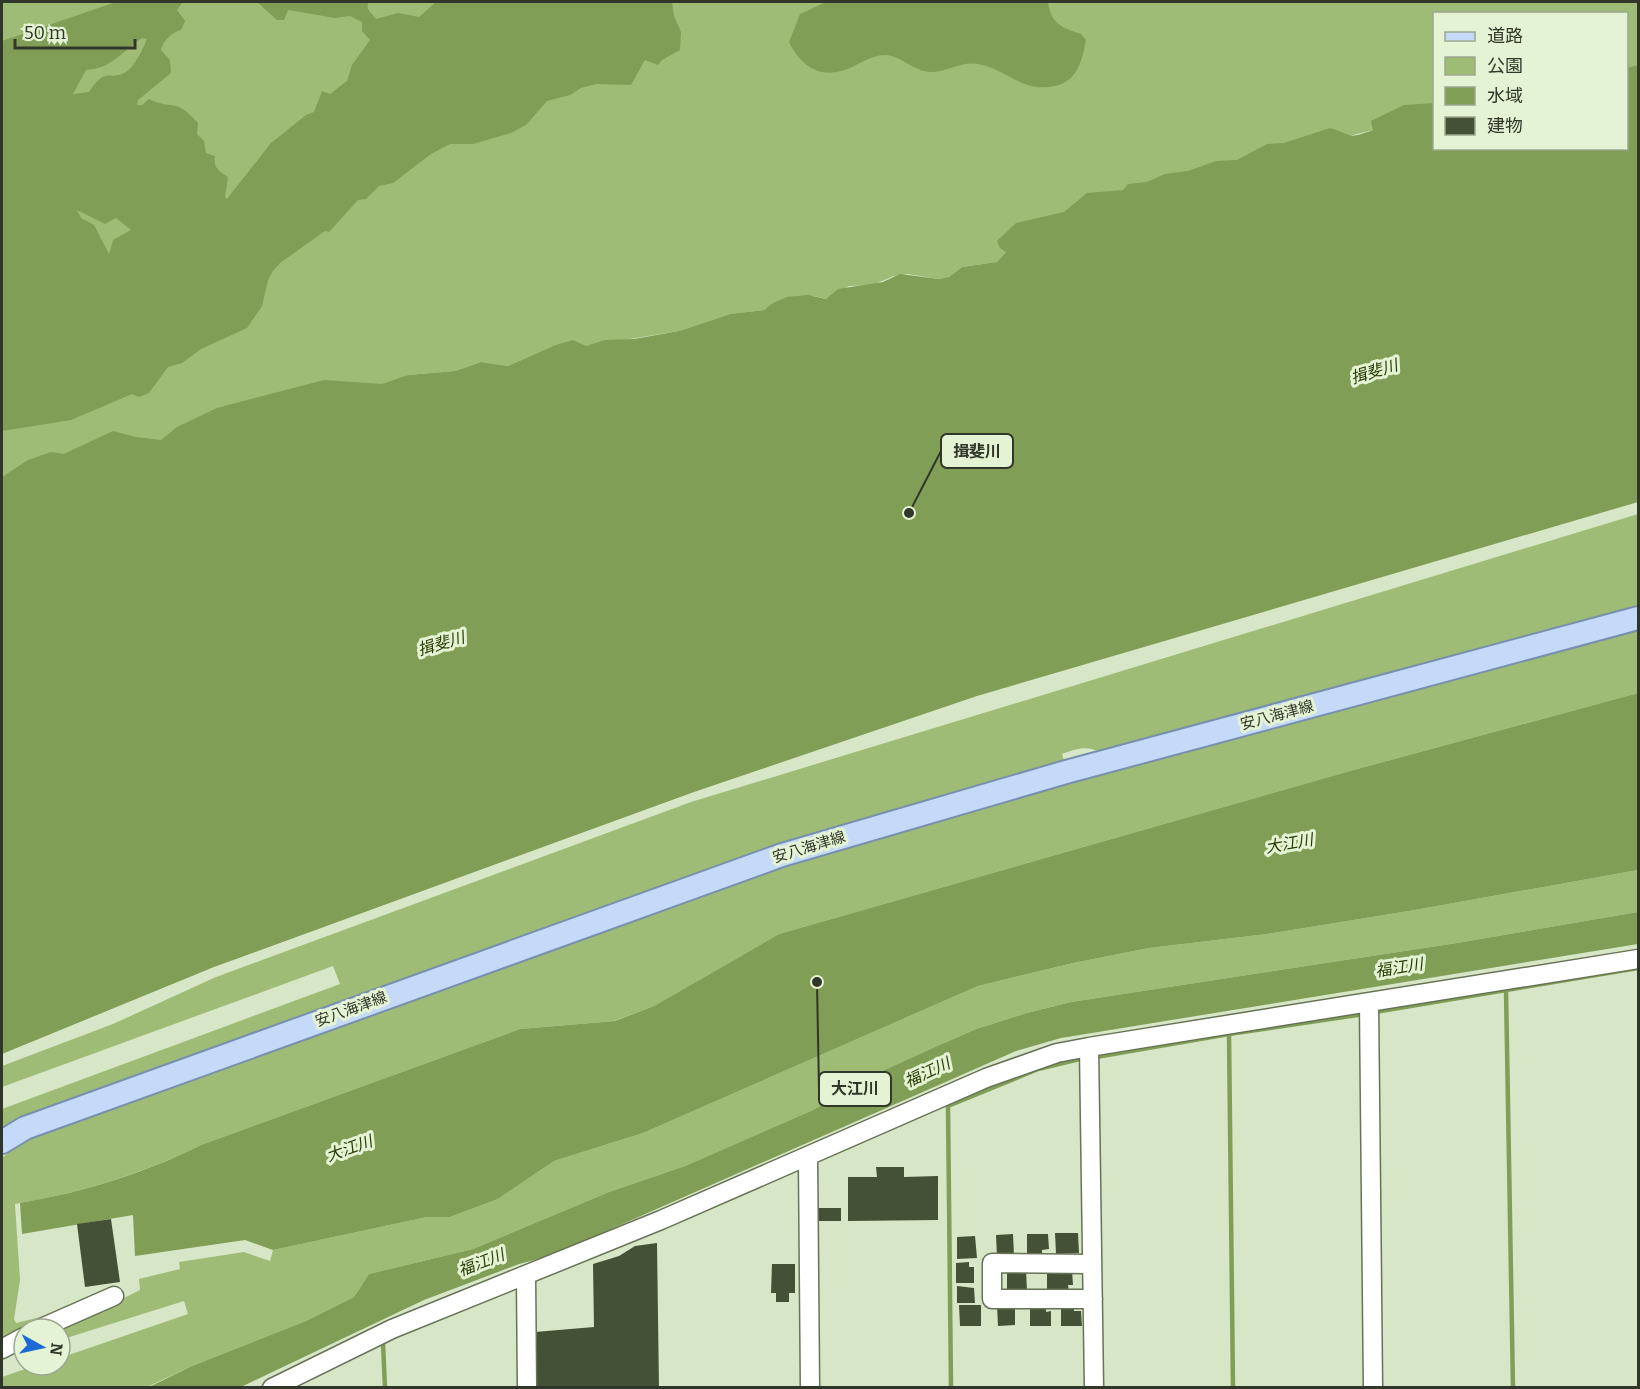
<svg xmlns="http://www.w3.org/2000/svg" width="1640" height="1389" font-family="Bitter,'Noto Sans JP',serif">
<rect width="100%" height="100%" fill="#d7e6c6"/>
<path fill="#9ebc75" d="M2,2H522L238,199L100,264L2,47Z
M648,2H1638V83L1627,85L1626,14H1434V120L1373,130L1322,143L1006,252L997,262L962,267L949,277L939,279L907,274L894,276L872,285L849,286L826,299L814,296L771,304L764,310L730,314L679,331L586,346H553L508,366L481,362L455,371L408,375L389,383L197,430L2,485V408L273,256Z
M1638,514V609L1102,753C1088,745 1077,748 1062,754L1065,764L2,1130V1109L340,984L333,966L2,1087V1066L113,1024L216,977L691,802Z
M1638,626V693L1350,771L779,934L654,1006L614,1021L520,1029L201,1145C142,1174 80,1193 15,1204L20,1280L14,1319L16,1323L41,1317L2,1339V1158L34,1131L784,864L935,817Z
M1638,870V912L1457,943L1071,1002L1027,1013L976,1029L926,1051L867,1078L813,1110L685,1166L609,1192L473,1249L369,1274L354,1297L306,1321L192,1366L147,1387H2V1377L37,1365H60V1358L188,1314L184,1301L60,1340V1330L140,1290L139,1279L180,1269L179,1262L244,1252L270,1261L273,1250L427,1217H450L498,1199L554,1161L643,1133L978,986L1073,963L1149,948L1267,934L1409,911Z"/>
<path fill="#809e55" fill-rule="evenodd" d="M116,2H183L177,10L185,21L181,30C172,32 163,41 161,50L170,60L171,73L138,100L137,105H142L149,99C173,111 174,96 198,123L197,134L204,141L206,153L215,156C213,168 219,171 228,177L225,197L227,199L271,143L306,115L314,112L322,91L330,94L347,81L352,65L370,40L362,31V22L350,16L335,18L288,10L284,20H277L257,2H377L368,3C366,11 372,13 376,19L398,13L419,17L436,2H672L674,16L681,32L680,50L662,60L658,65L645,60L631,85L596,84L581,88L570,95L547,101L526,125L511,133L473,144H450L431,154L393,183L379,186L366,199L358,200L329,232L325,231L280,263L273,271L268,280L262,306L247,328L201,349L182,363L168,367L149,393L139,397L132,394L71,420L2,431V41ZM142,38L147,39C143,49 135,66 126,72C109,82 107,65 89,92L73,94L86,70C111,69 123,51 142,38ZM77,210L105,224L116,218L131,230L113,240L109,254L94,225L81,218Z
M826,2H1048C1051,24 1062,28 1081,34L1086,40C1082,60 1078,81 1055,86C1021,93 1007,69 978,64C960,61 946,73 929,72C912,70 902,57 887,55C875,54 862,62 852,67C823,81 802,68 789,42L800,14Z
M1638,65V502L977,696L694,792L214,967L2,1054V477L28,460L51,452L64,454L113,431L136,437L161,440L177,427L217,408L324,380L382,384L408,375L455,371L481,362L508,366L553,346L573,340L586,346L605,340L634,339L679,331L730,314L764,310L771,304L787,297L808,295L826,299L838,289L883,282L900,274L939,279L949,277L962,267L997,262L1006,252L1000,248L997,241L1016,223L1064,212L1087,193L1123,190L1128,184L1147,182L1165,174L1188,171L1216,161L1237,160L1267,144L1284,143L1330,128C1354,135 1346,140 1373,130L1371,121L1404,105L1434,103V148H1626L1627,68Z
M1638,693V870L1409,911L1267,934L1149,948L1073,963L978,986L643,1133L554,1161L498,1199L450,1217H427L273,1250L245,1240L135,1256L133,1215L22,1234L20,1203C83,1192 143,1174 201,1145L520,1029L615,1021L654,1006L779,934L1350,771Z
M1638,912V944L1061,1038L1016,1051L550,1256L519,1264L424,1300L241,1387L147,1388L192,1366L306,1321L354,1297L369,1274L473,1249L609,1192L685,1166L813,1110L867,1078L926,1051L976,1029L1027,1013L1071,1002L1457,943Z"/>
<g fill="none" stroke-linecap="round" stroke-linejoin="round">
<path stroke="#809e55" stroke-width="4.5" d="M1506,990L1513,1388
M1375,1012L1638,968
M1229,1034L1233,1388
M1096,1057L1229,1034L1364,1014
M383,1343L385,1388
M951,1388L948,1106L1038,1069L1084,1058"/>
</g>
<path fill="#455136" d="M876,1167H904V1177L938,1176V1220L848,1221V1177H877Z
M816,1208H841V1221H816Z
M111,1219L120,1282L85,1287L77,1224Z
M1055,1233H1078L1079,1253L1056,1254Z
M1013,1234L1014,1256L997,1257L996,1235Z
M1027,1234H1048L1049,1249L1042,1250V1255H1027Z
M975,1236L977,1258L957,1259V1237Z
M657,1243L659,1388H536L535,1332L594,1327L593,1264L619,1256L635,1246Z
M969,1262V1267H974V1283H956V1263Z
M772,1264H795V1293H789V1302H776V1293H771Z
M1007,1270H1026L1027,1291L1007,1292Z
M1072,1270L1073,1285H1068L1069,1291H1047V1271Z
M957,1286L974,1288L975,1303H957Z
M959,1305H981V1326H960Z
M1030,1305H1046V1312L1051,1311V1326H1030Z
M997,1306H1015V1325L998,1326Z
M1061,1306H1074V1311H1081L1082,1326H1061Z"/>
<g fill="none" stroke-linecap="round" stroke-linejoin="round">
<g stroke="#677357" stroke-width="21">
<path id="minor" d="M1369,1003L1373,1388
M1089,1047L1094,1388
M808,1157L810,1388
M1092,1264L992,1263V1299H1093
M526,1276L527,1388
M39,1329L114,1296
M2,1349L24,1337
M272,1388L392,1329L661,1220L986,1078L1057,1053L1089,1047L1638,959"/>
</g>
<g stroke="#7890ae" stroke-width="26">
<path id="major" d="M2,1142L25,1128L782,855L1066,772L1638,618"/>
</g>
<use href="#minor" stroke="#fff" stroke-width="18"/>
<use href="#major" stroke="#c5daf9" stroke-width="22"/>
</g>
<g text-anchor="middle" stroke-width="6" stroke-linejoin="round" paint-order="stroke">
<g font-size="15" fill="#31362a" stroke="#e4f3d3">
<text transform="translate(1277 715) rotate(-15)" y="5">安八海津線</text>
<text transform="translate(809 847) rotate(-17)" y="5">安八海津線</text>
<text transform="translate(351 1009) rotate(-20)" y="5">安八海津線</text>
</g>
<g font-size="16" font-style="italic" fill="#273a02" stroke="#e4f3d3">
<text transform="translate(1374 371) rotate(-17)" y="6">揖斐川</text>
<text transform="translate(441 643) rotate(-16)" y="6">揖斐川</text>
<text transform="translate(1289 843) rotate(-10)" y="6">大江川</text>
<text transform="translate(1399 967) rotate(-9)" y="6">福江川</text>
<text transform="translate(927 1072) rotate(-25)" y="6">福江川</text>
<text transform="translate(349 1148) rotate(-20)" y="6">大江川</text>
<text transform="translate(481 1262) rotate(-21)" y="6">福江川</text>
</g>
</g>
<path fill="none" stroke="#31362a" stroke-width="2" d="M909 513L941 451M817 982L819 1089"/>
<g fill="#31362a" stroke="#e4f3d3" stroke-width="2">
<circle cx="909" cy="513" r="6"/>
<circle cx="817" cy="982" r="6"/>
</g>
<g fill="#e4f3d3" stroke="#31362a" stroke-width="2">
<rect x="941" y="434" width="72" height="34" rx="6"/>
<rect x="819" y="1072" width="72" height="34" rx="6"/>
</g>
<g font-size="16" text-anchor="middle" font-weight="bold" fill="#31362a">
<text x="977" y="457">揖斐川</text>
<text x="855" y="1094">大江川</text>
</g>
<rect width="1640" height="1389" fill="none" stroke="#31362a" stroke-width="6"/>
<rect x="1433" y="12" width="195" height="138" fill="#e4f3d3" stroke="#9ca78f" stroke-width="1.5"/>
<rect x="1445" y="32" width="30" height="9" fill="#c5daf9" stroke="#9ca78f" stroke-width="1.5"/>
<text x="1487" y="42" font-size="18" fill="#31362a">道路</text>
<rect x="1445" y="57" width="30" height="18" fill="#9ebc75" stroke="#9ca78f" stroke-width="1.5"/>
<text x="1487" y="72" font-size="18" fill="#31362a">公園</text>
<rect x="1445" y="87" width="30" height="18" fill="#809e55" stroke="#9ca78f" stroke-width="1.5"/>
<text x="1487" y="102" font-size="18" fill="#31362a">水域</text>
<rect x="1445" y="117" width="30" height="18" fill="#455136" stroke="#9ca78f" stroke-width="1.5"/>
<text x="1487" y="132" font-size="18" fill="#31362a">建物</text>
<g transform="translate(42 1347) rotate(98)"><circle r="28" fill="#e4f3d3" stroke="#9ca78f" stroke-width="1.5"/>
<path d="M0-4.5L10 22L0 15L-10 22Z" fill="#1c6ad4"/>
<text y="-9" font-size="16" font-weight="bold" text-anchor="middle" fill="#31362a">N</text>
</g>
<path d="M15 39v9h120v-9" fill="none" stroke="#31362a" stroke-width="3"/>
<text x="24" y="39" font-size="18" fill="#31362a" stroke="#e4f3d3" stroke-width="4.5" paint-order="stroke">50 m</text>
</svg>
